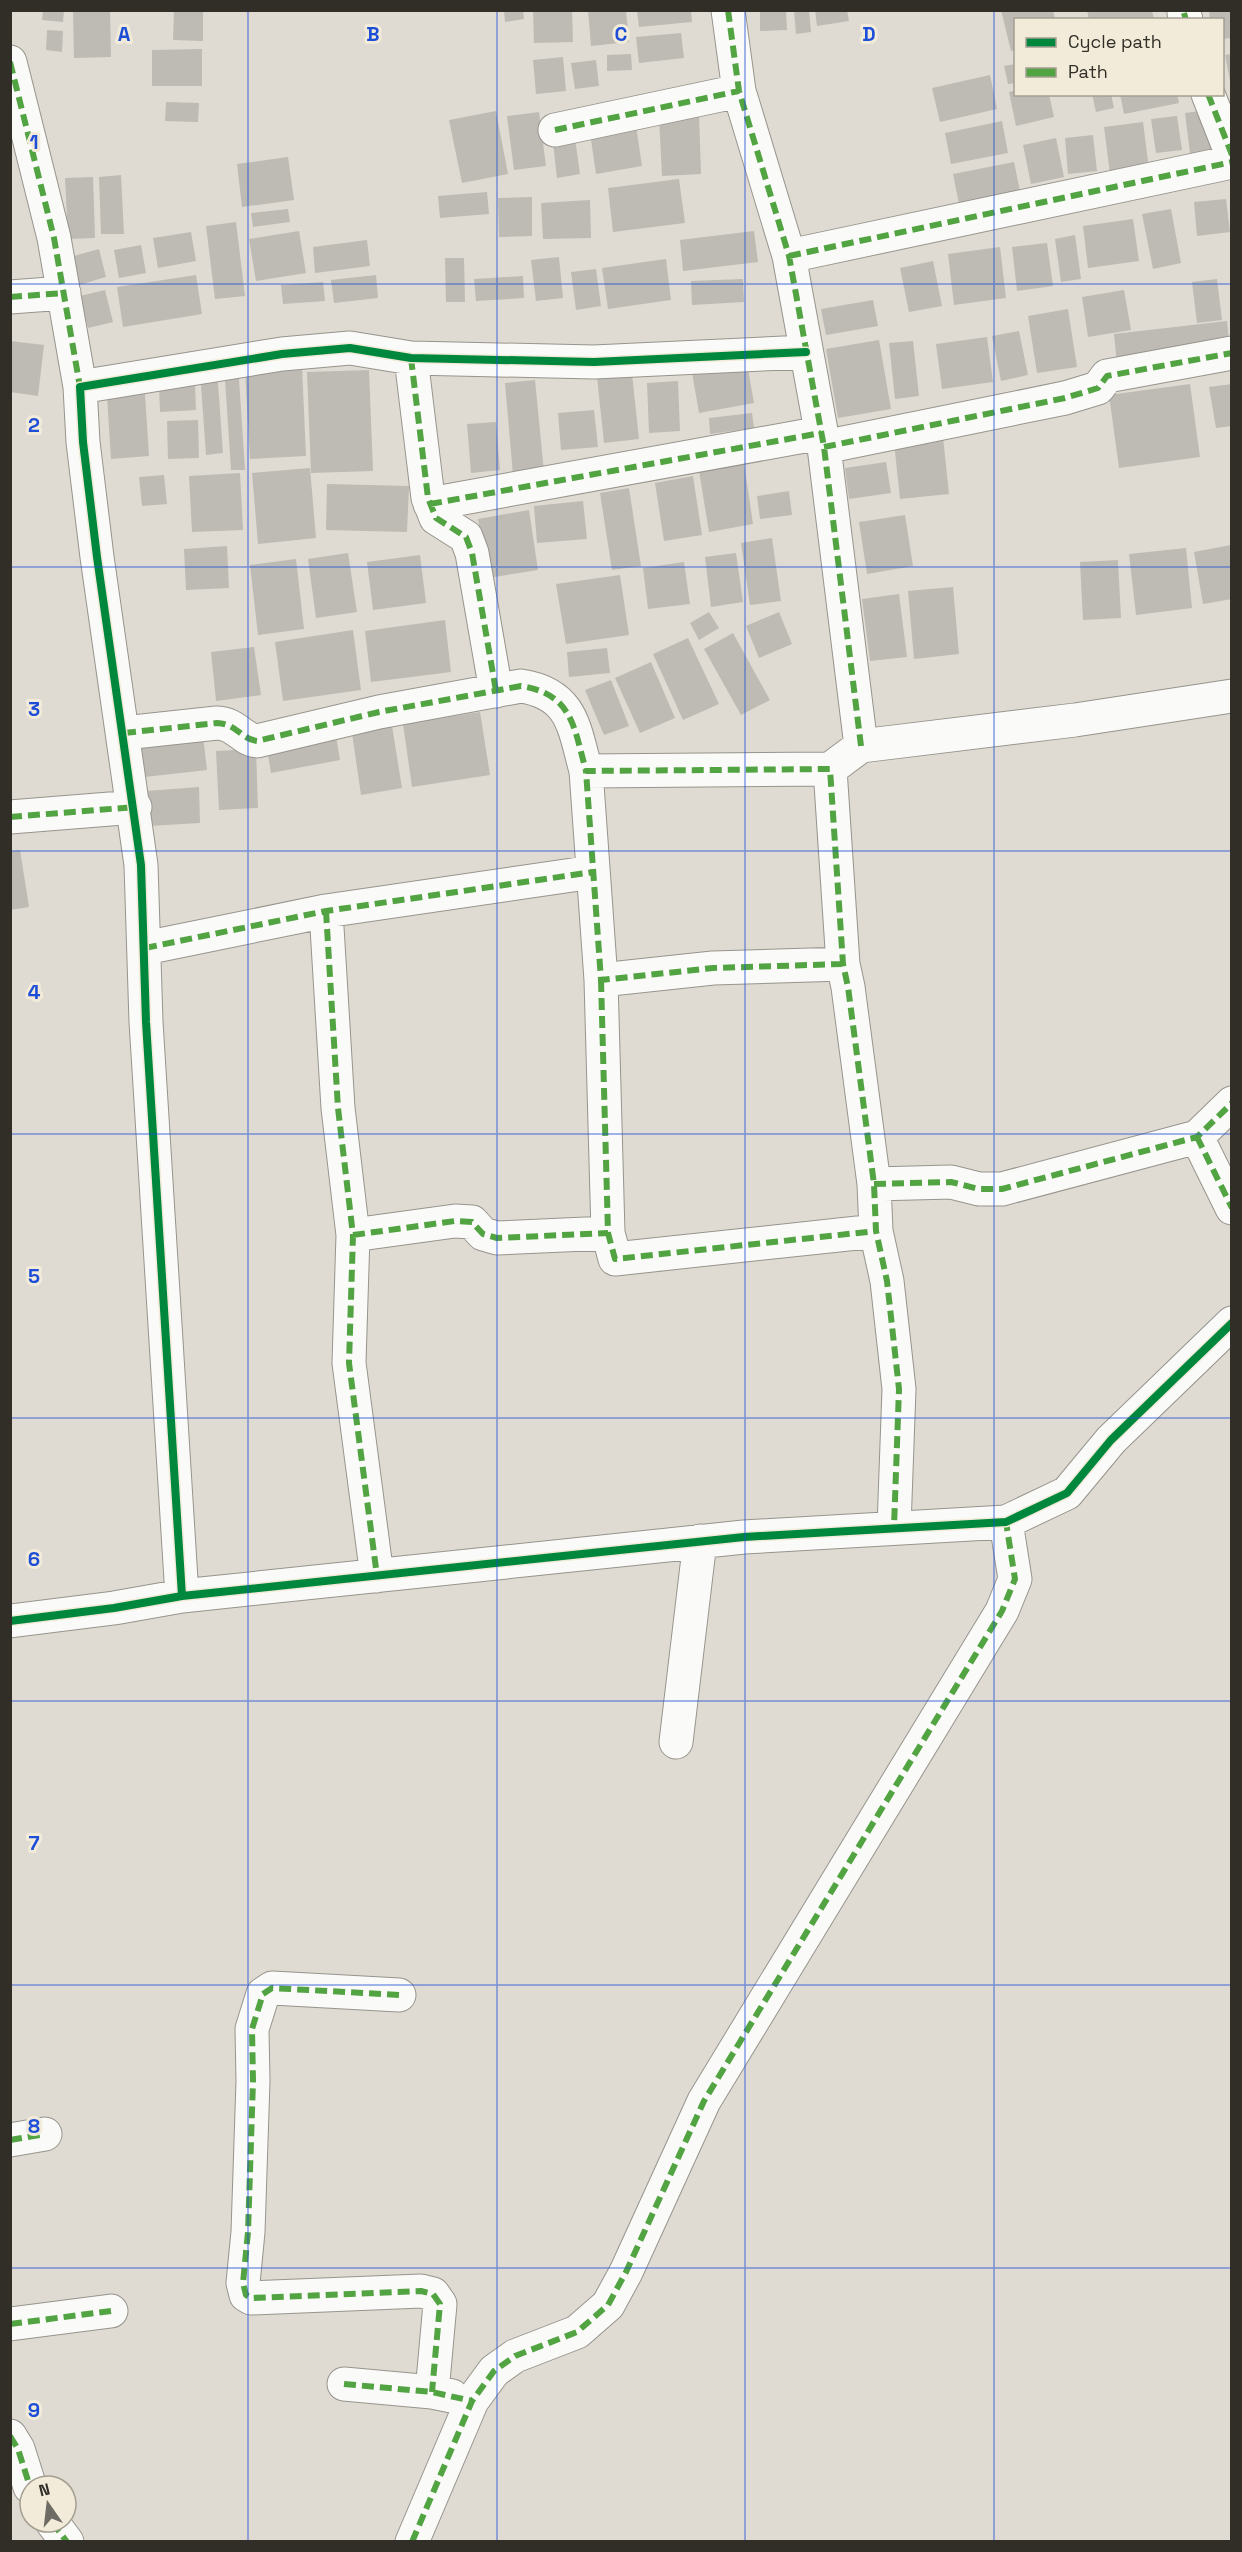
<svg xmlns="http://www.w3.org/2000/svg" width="1242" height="2552" font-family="'Space Grotesk',sans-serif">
<rect width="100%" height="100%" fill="#dfdbd2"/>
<path fill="#bdbbb3" d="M43,10H64L63,22L42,20Z
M73,10H110L111,57L74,58Z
M174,10H203V41L173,40Z
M504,10H523L524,19L505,22Z
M533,10H572L573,42L534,43Z
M588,10H626L629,42L591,46Z
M637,10H691L692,22L639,27Z
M760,10H786L787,30L760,31Z
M794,10H809L811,32L796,34Z
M815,10H847L849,21L817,26Z
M1001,10H1053L1055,20H1016V50L1011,51Z
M1087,10H1152L1154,20H1089Z
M1209,10H1232V38L1222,39V20H1210Z
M47,30L63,31L62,52L46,50Z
M681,33L684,58L639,63L636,37Z
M202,49V86H152V50Z
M631,54L632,70L607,71V55Z
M1232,54V81H1230L1225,55Z
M563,57L566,91L536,94L533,60Z
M596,60L599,86L575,89L571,63Z
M1016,64V83L1008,84L1004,66Z
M990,75L997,109L940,122L932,88Z
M1016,90V94H1049L1054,117L1016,126L1009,92Z
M1092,94H1111L1114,108L1096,112Z
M1120,94H1177L1179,103L1124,114Z
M166,102L199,103L198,122L165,121Z
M1207,110L1213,158L1191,161L1185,113Z
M496,111L508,174L462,183L449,120Z
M539,112L546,166L514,170L507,116Z
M699,114L701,174L662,176L659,116Z
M1177,116L1182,150L1156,153L1151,119Z
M635,119L642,166L596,174L589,126Z
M1002,121L1008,153L951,164L945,133Z
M1143,122L1149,169L1110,174L1104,127Z
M574,131L580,174L557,178L552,135Z
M1093,135L1097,171L1068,174L1065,138Z
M1056,138L1064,177L1031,184L1023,145Z
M288,157L294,200L242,207L237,164Z
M1014,162L1020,191L959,204L953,174Z
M121,175L124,234H101L99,177Z
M93,177L95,238L68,239L65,178Z
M679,179L685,223L613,232L608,188Z
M487,192L489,214L440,218L438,196Z
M532,197V236L499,237L498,198Z
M1226,199L1230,232L1197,236L1194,202Z
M590,200L591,238L543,239L541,203Z
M288,209L290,222L253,227L251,213Z
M1171,209L1181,263L1153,269L1142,214Z
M1133,219L1139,261L1088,268L1083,226Z
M236,222L245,296L215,299L206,226Z
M299,231L306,273L256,281L249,239Z
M754,231L758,262L683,271L680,240Z
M191,232L196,261L158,268L153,238Z
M1075,235L1081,279L1061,282L1055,239Z
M367,240L370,266L315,273L313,247Z
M1047,243L1053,286L1017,291L1012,247Z
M141,245L146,273L119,278L114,250Z
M1000,247L1006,298L954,305L948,254Z
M99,249L106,277L72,287L63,259Z
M559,257L563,298L536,301L531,260Z
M445,258H464L465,302H446Z
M666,259L671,300L608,309L602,268Z
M933,261L942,306L909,312L900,268Z
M596,269L601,306L576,310L571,272Z
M196,275L202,314L123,327L117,287Z
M376,275L378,298L334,303L331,280Z
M523,276L524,298L476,301L474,279Z
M743,279L744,302L692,305L691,281Z
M1217,279L1222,320L1197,323L1192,282Z
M323,282L325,301L283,304L281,285Z
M105,290L113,322L88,328L80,296Z
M1124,290L1131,330L1088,337L1082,297Z
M873,300L878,326L826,335L821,309Z
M1068,309L1077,367L1037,373L1028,316Z
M1227,321L1230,351L1117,364L1114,334Z
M1019,331L1028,375L1001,381L992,336Z
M987,337L993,382L942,389L936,344Z
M879,340L891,409L838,418L826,349Z
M10,341L44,345L38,396L10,392Z
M913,341L919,396L895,399L889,343Z
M746,358L754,403L699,413L691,367Z
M224,364H238L245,470H231Z
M302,366L306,456L250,459L245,369Z
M217,369L223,453L206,455L200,371Z
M369,370L373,471L311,473L307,372Z
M632,374L639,439L604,443L597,377Z
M535,380L544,472L513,475L505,383Z
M678,381L680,431L649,433L647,383Z
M195,383L196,410L160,412L159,385Z
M1190,384L1200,457L1119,468L1109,395Z
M1232,384V426L1216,428L1209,387Z
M145,394L149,456L111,459L107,396Z
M594,410L598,447L561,450L558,413Z
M752,413L754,428L710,434L709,418Z
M198,420L199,458L168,459L167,421Z
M496,422L500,470L471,473L467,424Z
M943,437L949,494L900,499L894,442Z
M886,462L891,493L849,499L845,468Z
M744,463L753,524L709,532L699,471Z
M310,468L316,538L258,544L252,473Z
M240,473L243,530L192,532L189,476Z
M164,475L167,504L142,506L139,477Z
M693,476L702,535L664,541L655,483Z
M327,484L409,486L407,532L326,530Z
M629,488L641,566L612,570L600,493Z
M789,491L792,515L760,519L757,496Z
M583,501L587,539L537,543L534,506Z
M529,510L538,570L488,578L478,519Z
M905,515L913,566L867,574L859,522Z
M772,538L781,601L750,605L741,543Z
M1231,545L1232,599L1203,604L1194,552Z
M227,546L229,588L186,590L184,549Z
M1186,548L1192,608L1136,615L1129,554Z
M348,553L357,612L316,618L308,559Z
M736,553L743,602L711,607L705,557Z
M420,555L426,603L373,610L367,562Z
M296,559L304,629L258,635L250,565Z
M1118,560L1121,618L1083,620L1080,562Z
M684,562L690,604L648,609L643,568Z
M620,575L629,635L566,644L556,584Z
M953,587L959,654L914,659L908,591Z
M899,594L907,657L870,661L862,599Z
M709,612L719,628L699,640L690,623Z
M779,612L792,644L759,658L746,626Z
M445,620L451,672L371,682L365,631Z
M353,630L361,690L283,701L275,642Z
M733,633L770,700L741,715L704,649Z
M688,638L719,704L683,720L653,654Z
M254,647L261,695L216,701L211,652Z
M607,648L610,673L569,677L567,652Z
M651,662L675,718L640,733L615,678Z
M611,680L629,726L604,735L585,690Z
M480,712L490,775L412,787L403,724Z
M392,726L402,788L361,795L352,733Z
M202,727L207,770L136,778L131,735Z
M335,730L340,760L271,773L266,743Z
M256,749L258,808L219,810L216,751Z
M199,787L200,823L149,826L146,791Z
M20,850L29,907L10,910V852Z"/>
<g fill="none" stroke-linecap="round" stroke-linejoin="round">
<g stroke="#97948d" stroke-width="35">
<path id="minor" d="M728,10L739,91L789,256L824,447L861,746
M1184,13L1186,20
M10,62L54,238L80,387
M1208,94L1232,155
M555,130L739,91
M789,256L1232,162
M10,297L64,293
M411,358L428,498L436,518L466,537L472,553L496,691
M824,447L1065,398L1098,388L1107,376L1232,353
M430,504L821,433
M124,733L217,723C237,724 241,739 257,741L379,712L521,686C573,694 574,728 586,771
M830,769L843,964L848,987L874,1184L876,1231L887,1281L899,1389L894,1527
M10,817L135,807
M326,911L338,1108L353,1235L349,1363L377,1576
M145,948L326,911L593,872
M843,964L713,968L601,980L586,771L830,769L861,746L1075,720L1232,696
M601,980L608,1233L615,1259L876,1231
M1197,1137L1232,1208
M874,1184L951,1182L979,1189H1002L1197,1137L1232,1103
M353,1235L455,1221L472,1222L483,1234L497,1238L608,1233
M182,1596L146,1022L141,865L97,557L83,442L80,387L282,354L350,348L411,358L594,362L806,352
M10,1621L114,1608L182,1596L744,1537L1006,1522L1067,1493L1111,1440L1232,1323
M676,1742L700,1541
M399,1995L272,1988L263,1994L252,2029L253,2081L248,2232L243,2283L246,2295L251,2298L421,2291L433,2294L440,2304L432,2392
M10,2140L45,2134
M10,2324L111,2311
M344,2384L432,2392L452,2396
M10,2436L18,2449L30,2487
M52,2522L67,2542
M412,2542L472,2401L494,2371L515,2356L577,2332L608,2305L626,2272L704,2101L1002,1611L1015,1579L1006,1522"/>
</g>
<use href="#minor" stroke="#fafaf8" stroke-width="33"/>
<path stroke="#52a442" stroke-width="6" stroke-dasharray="12 6" stroke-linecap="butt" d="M728,10L739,91L789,256L824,447L861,746
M1184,13L1186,20
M10,62L54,238L80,387
M1208,94L1232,155
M555,130L739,91
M789,256L1232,162
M10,297L64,293
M411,358L428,498L436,518L466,537L472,553L496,691
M824,447L1065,398L1098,388L1107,376L1232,353
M430,504L821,433
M124,733L217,723C237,724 241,739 257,741L379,712L521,686C573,694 574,728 586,771
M10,817L135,807
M326,911L338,1108L353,1235L349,1363L377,1576
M145,948L326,911L593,872
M843,964L713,968L601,980L586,771L830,769L843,964L848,987L874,1184L876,1231L887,1281L899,1389L894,1527
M601,980L608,1233L615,1259L876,1231
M1197,1137L1232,1208
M874,1184L951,1182L979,1189H1002L1197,1137L1232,1103
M353,1235L455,1221L472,1222L483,1234L497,1238L608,1233
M399,1995L272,1988L263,1994L252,2029L253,2081L248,2232L243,2283L246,2295L251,2298L421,2291L433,2294L440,2304L432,2392
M10,2140L45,2134
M10,2324L111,2311
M344,2384L432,2392L472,2401
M10,2436L18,2449L30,2487
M52,2522L67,2542
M412,2542L472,2401L494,2371L515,2356L577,2332L608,2305L626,2272L704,2101L1002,1611L1015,1579L1006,1522"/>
<g stroke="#f2ebd9" stroke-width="11">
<path id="cycleway" d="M182,1596L146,1022L141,865L97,557L83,442L80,387L282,354L350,348L411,358L594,362L806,352
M10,1621L114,1608L182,1596L744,1537L1006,1522L1067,1493L1111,1440L1232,1323"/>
</g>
<use href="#cycleway" stroke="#00873e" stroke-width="8"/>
</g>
<path fill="none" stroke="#1d4ed8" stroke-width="1.5" stroke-opacity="0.55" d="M248,10V2542M497,10V2542M745,10V2542M994,10V2542M10,284H1232M10,567H1232M10,851H1232M10,1134H1232M10,1418H1232M10,1701H1232M10,1985H1232M10,2268H1232"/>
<g font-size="20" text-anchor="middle" font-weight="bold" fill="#1d4ed8" stroke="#f2ebd9" stroke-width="6" stroke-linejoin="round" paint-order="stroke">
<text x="124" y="41">A</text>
<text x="373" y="41">B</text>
<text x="621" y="41">C</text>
<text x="869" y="41">D</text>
<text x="34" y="149">1</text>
<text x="34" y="432">2</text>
<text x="34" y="716">3</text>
<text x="34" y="999">4</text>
<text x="34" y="1283">5</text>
<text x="34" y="1566">6</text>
<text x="34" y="1850">7</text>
<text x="34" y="2133">8</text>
<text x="34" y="2417">9</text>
</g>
<rect width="1242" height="2552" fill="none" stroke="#302e27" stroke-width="24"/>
<rect x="1014" y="18" width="210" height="78" fill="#f2ebd9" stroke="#a49f92" stroke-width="1.5"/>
<rect x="1026" y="38" width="30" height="9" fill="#00873e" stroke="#a49f92" stroke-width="1.5"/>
<text x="1068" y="48" font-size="18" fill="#302e27">Cycle path</text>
<rect x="1026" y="68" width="30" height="9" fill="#52a442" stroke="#a49f92" stroke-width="1.5"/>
<text x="1068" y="78" font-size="18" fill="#302e27">Path</text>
<g transform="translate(48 2504) rotate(346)"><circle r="28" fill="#f2ebd9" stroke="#a49f92" stroke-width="1.5"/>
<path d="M0-4.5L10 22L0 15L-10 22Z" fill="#6d6b63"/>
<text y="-9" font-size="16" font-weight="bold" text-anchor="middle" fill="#302e27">N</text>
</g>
</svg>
